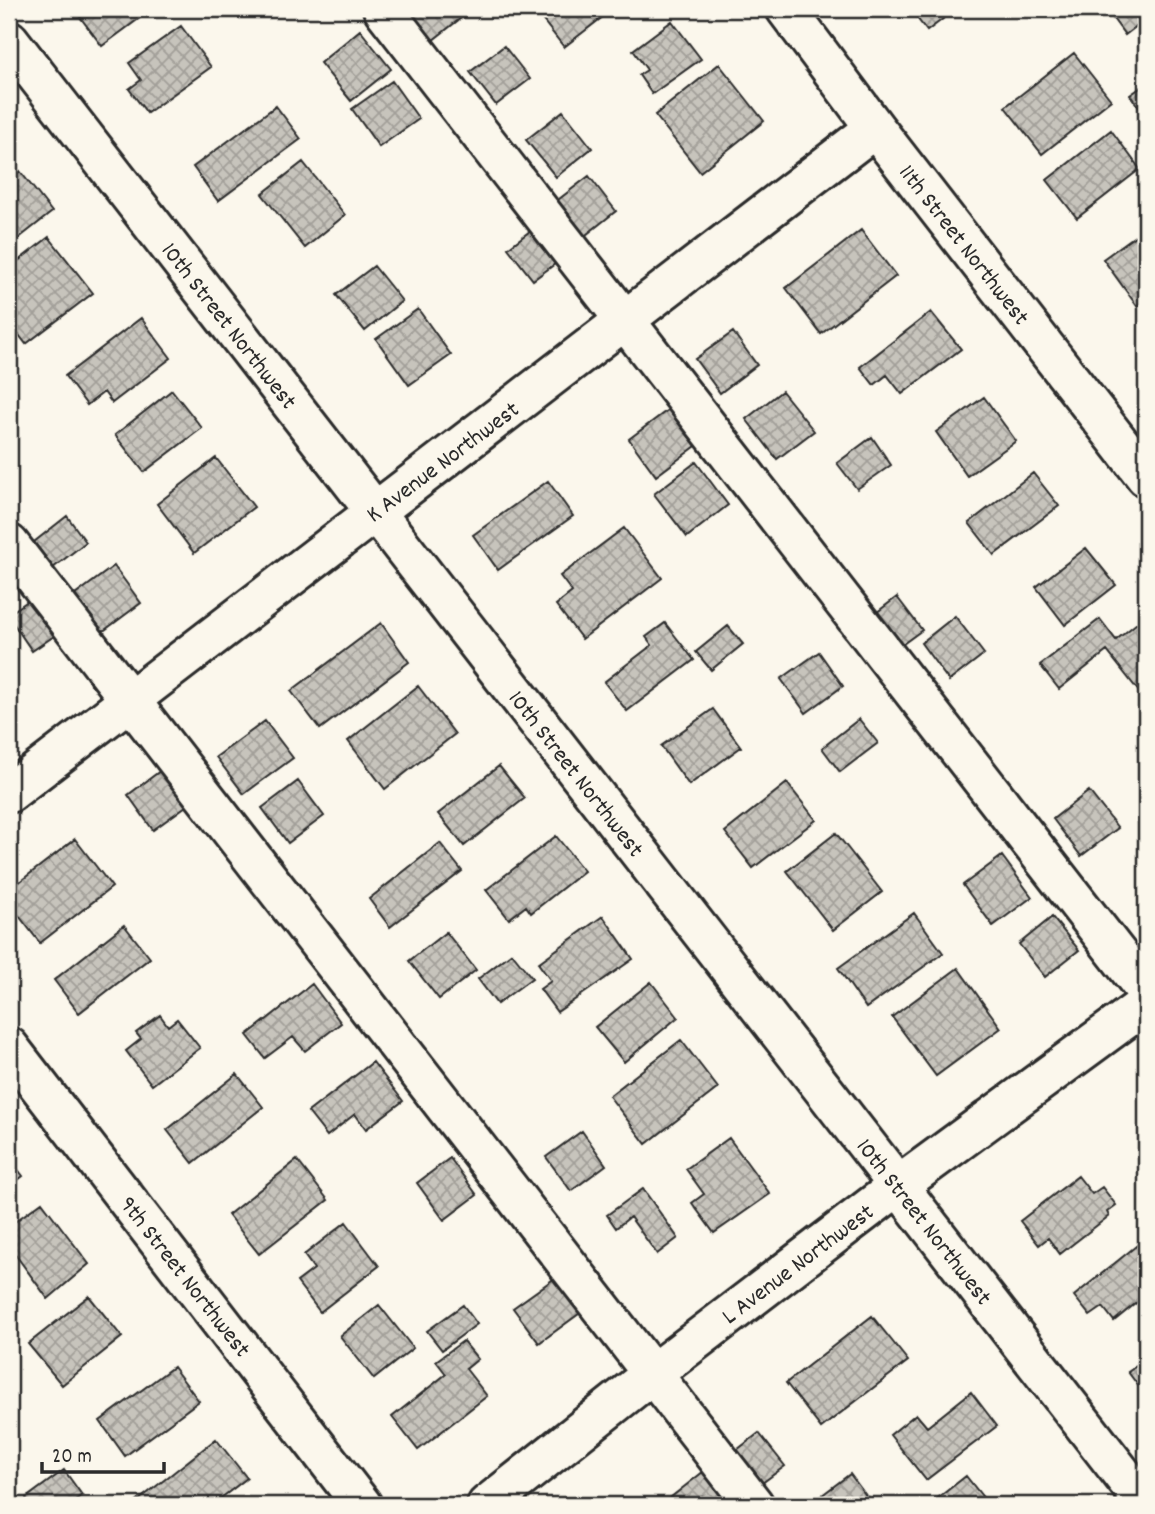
<svg xmlns="http://www.w3.org/2000/svg" width="1155" height="1514" font-family="Dekko,sans-serif">
<defs>
<pattern id="building-cross-hatch" width="8" height="8" patternUnits="userSpaceOnUse" patternTransform="scale(1.75)"><rect width="8" height="8" fill="#c7c4bc"/><path d="M0 0l8 8M0 8l8-8" fill="none" stroke="#a29f99"/></pattern>
</defs>
<rect width="100%" height="100%" fill="#fbf7ec"/>
<filter id="ink" filterUnits="userSpaceOnUse"><feTurbulence type="fractalNoise" baseFrequency=".0143" numOctaves="2"/><feDisplacementMap in="SourceGraphic" scale="14" xChannelSelector="R" yChannelSelector="G"/><feConvolveMatrix kernelMatrix="1 2 1 2 8 2 1 2 1" color-interpolation-filters="sRGB"/></filter>
<g filter="url(#ink)">
<path fill="url(#building-cross-hatch)" stroke="#2b2b2b" stroke-width="2" d="M83,9H152L102,46L77,13Z
M409,9H454L461,18L428,44L404,13Z
M534,9H613L564,47Z
M910,9H956L927,31Z
M1106,9H1146V19L1125,35Z
M672,21L701,59L652,94L639,75L647,70L633,50Z
M181,26L211,67L147,113L129,89L141,80L129,63Z
M360,30L391,69L351,101L320,63Z
M504,46L530,79L496,105L470,72Z
M1074,53L1111,100L1042,154L1005,107Z
M719,64L764,121L700,172L655,115Z
M392,81L419,119L379,147L352,109Z
M1146,84V117L1130,95Z
M276,106L301,139L218,201L193,167Z
M563,111L592,148L556,177L526,140Z
M1111,130L1140,169L1077,218L1047,180Z
M303,162L345,215L305,248L262,194Z
M20,171L52,212L9,246V180Z
M589,176L616,211L582,238L554,203Z
M534,228L559,261L533,280L508,248Z
M1146,228V299L1137,306L1103,259Z
M861,230L896,276L821,334L786,288Z
M49,237L93,293L26,344L9,322V268Z
M374,266L402,301L365,331L336,295Z
M418,309L451,355L409,385L376,339Z
M931,312L961,349L902,394L887,375L874,385L860,367Z
M141,318L171,358L112,403L104,392L87,405L65,376Z
M733,332L757,365L720,393L695,359Z
M172,390L202,428L144,472L115,435Z
M782,391L814,431L777,459L746,419Z
M984,397L1016,441L967,476L936,432Z
M669,409L696,446L656,476L629,439Z
M872,437L891,465L857,489L837,463Z
M216,458L254,507L194,553L157,504Z
M696,462L728,505L687,537L654,494Z
M1033,473L1059,506L994,555L969,523Z
M548,481L573,516L498,570L473,535Z
M67,516L86,542L53,568L34,542Z
M624,528L662,578L582,639L556,605L572,592L560,576Z
M1086,548L1116,585L1065,625L1036,587Z
M114,566L141,603L102,632L75,595Z
M35,596L60,632L32,651L9,617V614Z
M897,597L922,630L896,649L872,616Z
M955,616L984,654L949,681L921,643Z
M1100,619L1116,640L1142,619L1146,623V689L1140,693L1107,651L1059,689L1040,665Z
M381,623L409,662L320,729L291,691Z
M665,623L694,660L627,711L604,682L652,645L646,637Z
M728,626L743,644L711,670L696,652Z
M819,652L843,686L806,713L781,679Z
M418,686L455,734L385,789L348,741Z
M713,709L741,747L689,785L661,746Z
M859,719L878,743L840,772L822,748Z
M265,721L293,758L244,794L216,757Z
M499,766L525,798L464,846L438,814Z
M164,768L190,803L153,830L128,795Z
M298,781L324,816L288,843L262,808Z
M787,783L816,820L753,868L725,832Z
M1089,791L1118,828L1081,856L1053,819Z
M836,833L882,892L833,930L787,871Z
M556,836L584,871L531,913L526,906L509,919L486,890Z
M75,839L112,887L40,943L9,903V890Z
M440,843L462,871L390,927L369,899Z
M1002,856L1032,897L993,926L963,885Z
M914,913L943,953L866,1008L838,968Z
M603,916L633,959L557,1012L540,989L551,981L538,963Z
M1052,917L1079,950L1045,977L1019,944Z
M124,925L150,958L79,1013L54,980Z
M446,932L476,970L439,999L409,961Z
M512,953L532,978L497,1004L478,979Z
M958,968L1001,1028L936,1076L892,1017Z
M651,982L678,1017L624,1062L595,1027Z
M312,984L341,1023L305,1051L293,1037L265,1058L247,1035Z
M160,1015L168,1026L177,1019L200,1048L152,1085L126,1051L141,1039L136,1033Z
M681,1040L718,1088L646,1144L609,1096Z
M373,1062L403,1101L366,1129L355,1114L327,1136L308,1112Z
M237,1074L263,1107L193,1163L167,1130Z
M582,1131L606,1165L571,1191L546,1157Z
M729,1138L770,1194L714,1233L692,1203L704,1194L686,1169Z
M9,1158L23,1176L9,1187Z
M450,1158L477,1195L444,1220L417,1183Z
M297,1160L328,1200L259,1254L228,1215Z
M1078,1176L1092,1194L1102,1187L1116,1205L1107,1212L1109,1216L1060,1254L1048,1238L1039,1245L1020,1221Z
M643,1189L678,1238L657,1254L630,1217L616,1228L607,1215Z
M42,1202L89,1264L48,1299L9,1246V1226Z
M346,1222L379,1266L320,1312L297,1282L314,1269L304,1255Z
M1146,1238V1295L1114,1321L1103,1307L1090,1316L1074,1296Z
M562,1273L587,1308L539,1343L513,1308Z
M89,1296L122,1337L62,1385L28,1344Z
M379,1305L413,1348L374,1379L340,1336Z
M463,1305L477,1324L442,1350L427,1331Z
M872,1316L908,1361L821,1428L786,1383Z
M463,1341L478,1359L466,1369L487,1396L418,1450L392,1417L446,1374L436,1361Z
M1146,1359V1396L1128,1372Z
M173,1367L199,1401L125,1456L100,1421Z
M971,1392L997,1426L926,1480L890,1435L916,1414L927,1427Z
M759,1433L785,1466L758,1486L733,1453Z
M216,1439L247,1478L212,1505H137L135,1503Z
M708,1468L734,1505H661Z
M64,1470L82,1495L68,1505H31L26,1498Z
M850,1474L873,1505H809Z
M966,1476L989,1505H929Z"/>
<g fill="none" stroke-linecap="round" stroke-linejoin="round">
<g stroke="#2b2b2b" stroke-width="44">
<path id="minor" d="M383,9L1146,991
M786,9L875,128L1146,477
M9,40L1146,1505
M9,544L754,1505
M9,793L875,128
M9,1047L362,1505
M487,1505L652,1374L898,1186L1146,1004"/>
</g>
<use href="#minor" stroke="#fbf7ec" stroke-width="38"/>
</g>
</g>
<g text-anchor="middle" stroke-width="7" stroke-linejoin="round" paint-order="stroke">
<g font-size="24" fill="#2b2b2b" stroke="#fbf7ec">
<text transform="translate(965 244) rotate(52)" y="8">11th Street Northwest</text>
<text transform="translate(230 325) rotate(52)" y="8">10th Street Northwest</text>
<text transform="translate(442 461) rotate(-37)" y="8">K Avenue Northwest</text>
<text transform="translate(577 773) rotate(52)" y="8">10th Street Northwest</text>
<text transform="translate(925 1221) rotate(52)" y="8">10th Street Northwest</text>
<text transform="translate(797 1263) rotate(-37)" y="8">L Avenue Northwest</text>
<text transform="translate(186 1276) rotate(52)" y="8">9th Street Northwest</text>
</g>
</g>
<rect width="1155" height="1514" fill="none" stroke="#fbf7ec" stroke-width="35"/>
<rect x="18" y="18" width="1120" height="1479" fill="none" stroke="#2b2b2b" stroke-width="2.5" filter="url(#ink)"/>
<path d="M42 1462v10h122v-10" fill="none" stroke="#2b2b2b" stroke-width="3.5"/>
<text x="52" y="1462" font-size="21" fill="#2b2b2b" stroke="#fbf7ec" stroke-width="5" paint-order="stroke">20 m</text>
</svg>
